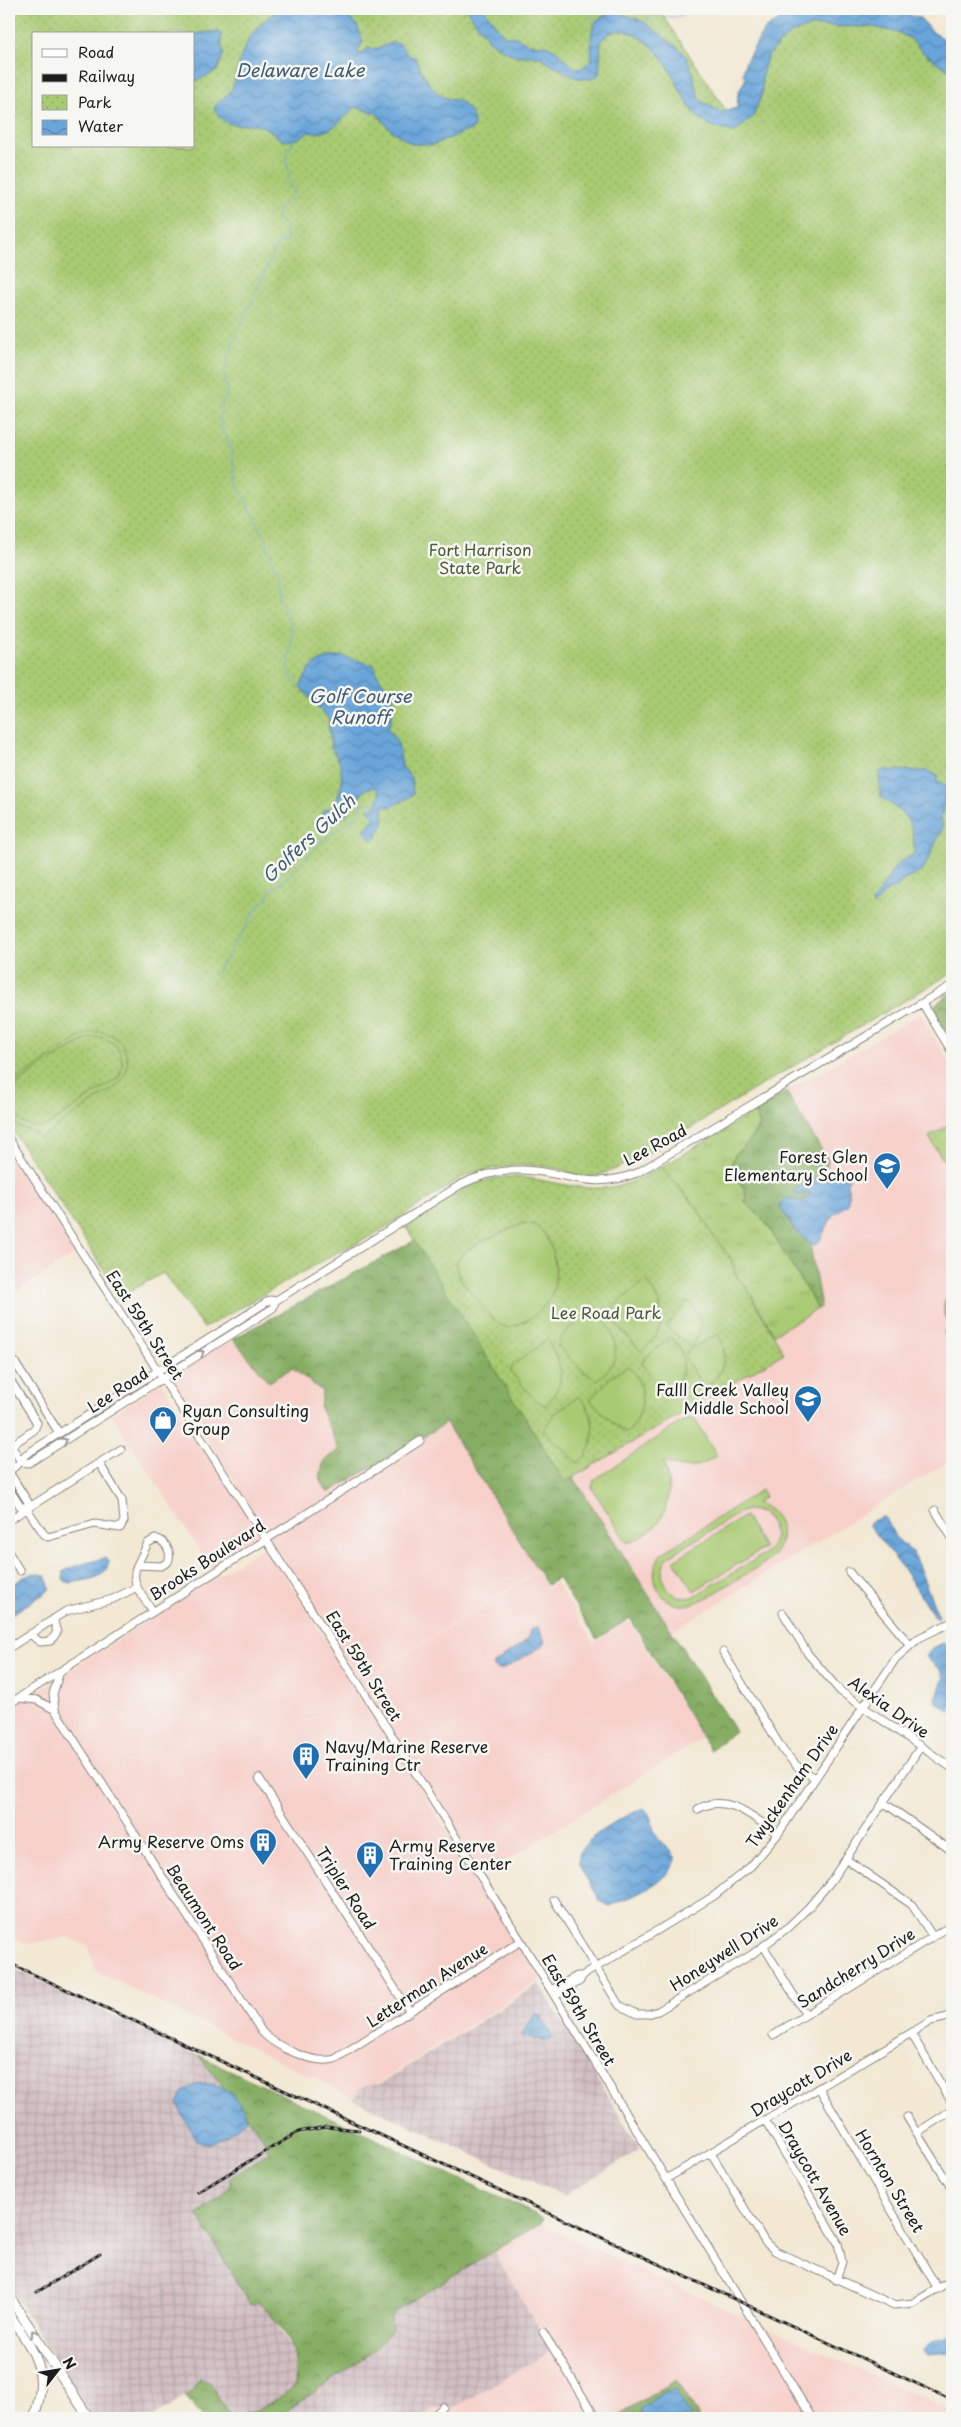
<svg xmlns="http://www.w3.org/2000/svg" width="961" height="2427" font-family="'Playpen Sans',sans-serif">
<defs>
<pattern id="industrial-grid" width="8" height="8" patternUnits="userSpaceOnUse" patternTransform="scale(1.25)"><rect width="8" height="8" fill="#d2bec2"/><path d="M0 4h8M4 0v8" fill="none" stroke="#b4a3a6"/></pattern>
<pattern id="grass-tufts" width="24" height="20" patternUnits="userSpaceOnUse" patternTransform="scale(1.25)"><rect width="24" height="20" fill="#a8ca72"/><path d="M3 7l-1-3M5 7V3M7 7l1-3M15 17l-1-3M17 17v-4M19 17l1-3" fill="none" stroke="#90ad62"/></pattern>
<pattern id="forest-crowns" width="20" height="18" patternUnits="userSpaceOnUse" patternTransform="scale(1.25)"><rect width="20" height="18" fill="#86ae64"/><path d="M2 6a3 3 0 1 1 6 0M12 15a3 3 0 1 1 6 0" fill="none" stroke="#6d8d52"/></pattern>
<pattern id="park-dots" width="8" height="8" patternUnits="userSpaceOnUse" patternTransform="scale(1.25)"><rect width="8" height="8" fill="#a8ca72"/><path d="M2 2h.1M6 6h.1" fill="none" stroke="#90ad62" stroke-width="1.8" stroke-linecap="round"/></pattern>
<pattern id="water-waves" width="16" height="10" patternUnits="userSpaceOnUse" patternTransform="scale(1.25)"><rect width="16" height="10" fill="#69a5da"/><path d="M0 5q4-4 8 0t8 0" fill="none" stroke="#5686b0"/></pattern>
</defs>
<rect width="100%" height="100%" fill="#f6f6f2"/>
<filter id="ink" filterUnits="userSpaceOnUse"><feTurbulence type="fractalNoise" baseFrequency=".02" numOctaves="2"/><feDisplacementMap in="SourceGraphic" scale="10" xChannelSelector="R" yChannelSelector="G"/><feConvolveMatrix kernelMatrix="1 2 1 2 8 2 1 2 1" color-interpolation-filters="sRGB"/></filter>
<filter id="wash" filterUnits="userSpaceOnUse"><feTurbulence type="fractalNoise" baseFrequency=".0096" numOctaves="4" result="noise"/><feDisplacementMap in="SourceGraphic" scale="20" xChannelSelector="R" yChannelSelector="G"/><feGaussianBlur stdDeviation="1.12" result="paint"/><feColorMatrix in="noise" values="0 0 0 0 0 0 0 0 0 0 0 0 0 0 0 0 0 1.4 0 .05"/><feComposite in="paint" operator="in"/></filter>
<g filter="url(#wash)">
<rect width="100%" height="100%" fill="#f2e8d3"/>
<path fill="#f7d0ca" d="M920,1014L952,1066V1459L663,1637L565,1482L784,1353L774,1334L821,1308L811,1250L828,1160L786,1092Z
M9,1145L78,1252L9,1296Z
M233,1339L269,1382L292,1368L322,1391L320,1408L339,1449L428,1433L446,1423L538,1570L360,1681L169,1378Z
M161,1382L263,1537L212,1569L112,1415Z
M266,1545L541,1980L383,2080L352,2097L96,1971L88,1946L68,1937L26,1944L9,1936V1709Z
M537,1572L547,1588L556,1583L594,1643L629,1621L702,1738L482,1876L361,1682Z
M539,2224L952,2411V2418H422L433,2408L551,2351L493,2250Z"/>
<path fill="url(#industrial-grid)" d="M9,1966L198,2055L261,2134L269,2152L229,2178L232,2184L223,2195L250,2304L258,2301L271,2315L293,2350L296,2385L283,2396L253,2413L231,2417L225,2408L191,2392L151,2418H93L9,2287Z
M539,1984L640,2149L564,2196L352,2099L356,2097L359,2089L365,2086L380,2084Z
M493,2250L551,2351L450,2410L433,2408L422,2418H277L373,2351L392,2330L390,2316L403,2306Z"/>
<path fill="url(#grass-tufts)" stroke="#627347" d="M754,1112L760,1125L748,1143L735,1154L736,1176L746,1192L745,1202L766,1223L818,1309L774,1334L744,1284L737,1278L731,1259L712,1234L697,1208L662,1167Z"/>
<path fill="url(#forest-crowns)" stroke="#516540" d="M952,992V1041L932,1007Z
M786,1092L828,1160L811,1250L821,1307L818,1309L766,1223L745,1202L746,1192L736,1176L732,1162L735,1154L748,1143L760,1125L754,1112Z
M421,1237L735,1731L710,1750L630,1618L597,1639L558,1578L547,1585L446,1423L328,1493L320,1479L323,1463L339,1449L320,1408L322,1391L292,1368L269,1382L233,1339Z
M952,1290V1351L944,1332L949,1323L944,1315V1303Z
M198,2055L543,2218L539,2224L403,2306L391,2316L392,2330L373,2351L277,2418H204L184,2396L191,2392L200,2379L209,2382L231,2417C256,2413 277,2401 296,2385C295,2374 296,2360 293,2350C287,2331 271,2315 258,2302L250,2305L197,2214L223,2195L231,2184L229,2179L269,2152L261,2134Z
M676,2380L700,2418H613Z"/>
<path fill="url(#park-dots)" stroke="#627347" fill-rule="evenodd" d="M9,9H659L733,121L743,115L751,52L817,9H860L952,58V973C876,1017 800,1062 725,1107C688,1129 642,1161 602,1174C579,1182 568,1170 548,1167C521,1162 488,1168 463,1177L370,1237L338,1252L204,1328L163,1273L121,1296L9,1125ZM34,34H194V146H34Z
M952,1123V1154L943,1160L929,1137Z
M662,1167L697,1208L712,1234L731,1259L737,1278L744,1284L784,1353L565,1482L406,1227C433,1209 463,1184 496,1178C537,1172 576,1195 617,1186C633,1183 647,1174 662,1167Z"/>
<path fill="#a8ca72" stroke="#627347" fill-rule="evenodd" d="M90,1032C124,1027 141,1067 114,1088L40,1138C30,1123 9,1137 9,1102C9,1094 8,1089 13,1083L80,1037ZM95,1037C117,1037 129,1059 118,1078L47,1126C37,1129 26,1127 19,1119C11,1110 10,1097 16,1087C27,1073 70,1050 86,1039Z
M525,1223C528,1224 533,1224 536,1226C554,1236 560,1276 552,1293C544,1312 527,1322 509,1328C492,1324 487,1311 476,1298C469,1290 457,1278 456,1266C454,1249 511,1229 525,1223Z
M646,1279C665,1308 669,1329 641,1351L609,1316L612,1308Z
M688,1301C703,1314 704,1332 691,1347L668,1328V1324Z
M599,1309C614,1334 628,1359 596,1380L582,1370L558,1346C563,1329 585,1317 599,1309Z
M718,1334C730,1356 724,1374 704,1388L684,1356L689,1350Z
M671,1337C690,1354 685,1382 666,1396L642,1364L644,1359Z
M547,1340C563,1366 568,1381 545,1406L534,1399L511,1372L512,1367L516,1363Z
M628,1366C648,1385 646,1414 627,1433L614,1424L590,1400L611,1377Z
M579,1396C597,1414 599,1447 578,1463L543,1430L556,1413Z
M687,1418L695,1420L717,1456C695,1470 687,1470 663,1462C677,1496 665,1532 627,1543L592,1488L594,1480Z
M761,1490L765,1497L756,1503C779,1509 789,1533 775,1554C765,1565 749,1572 736,1580C714,1593 675,1625 657,1587C652,1576 654,1564 661,1554ZM747,1510L762,1512L771,1522L775,1536L771,1546L764,1554L693,1597C668,1602 654,1577 668,1557L739,1513Z
M745,1516L764,1548L694,1591L674,1560Z"/>
<path fill="url(#water-waves)" stroke="#42607b" d="M284,9H337L357,25L363,42L358,51L359,55L369,48L377,49L393,42L400,44L409,56L415,57C422,74 436,102 458,100C467,108 477,115 473,129L432,145L412,144L391,130L376,113L355,107C342,120 329,137 308,132L298,139L283,141C276,137 272,130 264,127C240,119 228,135 214,108C218,100 227,97 232,89C235,82 236,74 238,66C245,41 258,19 284,9Z
M466,9H484L504,36L516,37L529,44L546,45L557,51L572,66L580,69L591,61C593,51 589,38 593,27C607,0 643,19 660,34C669,42 679,46 686,57C694,69 694,86 700,100L721,112L737,108L738,93L746,78L743,74L745,63L764,30L784,17L806,9H879L904,13L920,18L934,33L952,43V73L924,53L910,38L899,33L873,27L811,26L788,35L767,57L762,75V94L753,117L735,132C723,130 709,127 699,118C682,102 677,78 663,59C649,40 619,17 601,41L599,74L592,79L578,78L570,75L538,56H516L501,49L488,39Z
M217,31L222,35L221,44L224,53L217,71L196,81L194,79V34Z
M341,656L374,665C384,698 404,684 388,728L398,744L402,766L412,779L413,794C406,802 399,800 392,807L383,806L384,823L375,839L371,840L364,830L375,817L367,809H373L380,797L377,787L366,789L344,817L330,822L321,816L324,810L335,807L342,782L340,763L331,747L328,718L300,687C311,664 315,660 341,656Z
M883,770L928,771L938,776L936,782L952,787V795L945,794L941,819L943,827L923,871L900,882L899,887L888,890L873,906L872,903L897,864L914,854C915,821 906,815 880,796L879,773Z
M836,1167L850,1178L847,1182L849,1196L847,1205L833,1215L819,1242L813,1246L796,1231L779,1206L785,1198C797,1197 795,1207 810,1196V1193L797,1195L794,1190Z
M882,1517L886,1518L895,1537L913,1553L939,1617L935,1618L904,1570L869,1526L870,1522Z
M105,1558L109,1561C105,1581 88,1579 71,1583L66,1582L63,1579L64,1571L75,1566Z
M34,1573L45,1575L50,1588L47,1592L9,1616V1587L24,1577Z
M538,1627L545,1641L541,1647L504,1669L498,1670L494,1667V1664L528,1639L530,1630Z
M943,1643H947L952,1650L951,1712L938,1704L936,1699L944,1677L941,1671L926,1657L931,1649Z
M644,1808C653,1815 651,1826 656,1835C661,1845 673,1849 676,1860C666,1884 633,1896 610,1906L600,1901C594,1888 583,1876 579,1863C573,1841 627,1815 644,1808Z
M535,2014L540,2015L553,2038L549,2041L523,2037L522,2034Z
M199,2083C225,2083 238,2095 247,2119L231,2133L209,2145L196,2140L177,2104L182,2093Z
M952,2334V2353L928,2355L923,2351L933,2341Z
M674,2389L692,2418H633L641,2414V2408L666,2391H671Z"/>
<g fill="none" stroke-linecap="round" stroke-linejoin="round">
<path stroke="#69a5da" stroke-width="1" d="M582,9L597,21
M354,22L366,9
M647,24V20L656,15C666,16 672,19 682,15L684,9
M292,139V145L285,157L290,178L286,183L295,190L294,196L282,206L276,216L285,228L287,241L285,244L278,242C274,247 276,252 271,258L236,335L224,370L227,393L221,405L220,415L221,426L231,449L237,484L266,540L278,577L279,596L292,630L288,670L293,680L300,687
M214,976L261,903L268,899L270,890L278,885L324,840L356,816L365,802L372,807L375,806"/>
</g>
</g>
<g filter="url(#ink)">
<g fill="none" stroke-linecap="round" stroke-linejoin="round">
<g stroke="#878278" stroke-width="9">
<path id="minor" d="M922,1003L952,1052
M9,1139L403,1753L521,1941L812,2418
M9,1353L59,1433
M9,1378L37,1423L34,1430L9,1447
M11,1445L21,1462
M21,1462L29,1463L273,1308L275,1301
M9,1471L21,1462L25,1455L270,1300L275,1301L460,1185C483,1173 509,1168 535,1171C576,1176 594,1189 637,1173L952,985
M9,1472L28,1502L27,1509
M9,1489L20,1506L27,1509L44,1534L48,1537L95,1524L120,1528L124,1521L122,1500L99,1463
M935,1510L952,1538
M9,1520L121,1449
M155,1539L160,1540C167,1544 172,1554 168,1562L161,1566L137,1565L148,1543Z
M9,1553L20,1571
M137,1565C129,1583 143,1597 153,1611
M849,1572L910,1645
M783,1613L808,1654L840,1691L952,1768
M30,1634L40,1642L51,1641L57,1632L53,1619
M9,1648L66,1611L113,1599L137,1587
M723,1652L784,1752L800,1769L815,1778
M60,1671L53,1694L55,1710L262,2032C276,2047 314,2065 335,2059L521,1941
M19,1698L37,1700L55,1710
M9,1704L420,1441
M259,1778L410,2012
M883,1802L952,1851
M698,1809C728,1792 754,1818 778,1834
M846,1859L912,1905L933,1937
M554,1900L619,2005L637,2014H648L658,2011L751,1955L786,1929L808,1908L831,1881L921,1746
M764,1947L806,2015
M551,1990L577,1976H582L714,1896L751,1866L778,1834L896,1658L919,1638L952,1622
M555,1996L580,1981L582,1976
M911,2033L952,2103
M773,2035L952,1925
M819,2088L938,2289
M907,2117L952,2189
M765,2120L838,2243L842,2262L836,2280
M918,2132L952,2110
M711,2153L765,2242L775,2251L894,2305L913,2303L952,2280
M666,2179L931,2021L952,2016
M543,2332L596,2418
M431,2418L443,2407"/>
</g>
<g stroke="#878278" stroke-width="11">
<path id="major" d="M9,2296L89,2418
M9,2314C35,2353 50,2370 34,2418
M9,2417L11,2418"/>
</g>
<use href="#minor" stroke="#fff" stroke-width="7"/>
<use href="#major" stroke="#fff" stroke-width="9"/>
<g stroke="#1c1c1c" stroke-width="3">
<path id="rail" d="M9,1963L952,2400
M198,2192L298,2132L326,2127L359,2130
M37,2292L100,2254"/>
</g>
<use href="#rail" stroke="#f6f6f2" stroke-width="1" stroke-dasharray="4" stroke-linecap="butt"/>
</g>
<defs><path id="oneway-chevron" d="M-2-3.5L2.5 0L-2 3.5" fill="none" stroke-width="1.6" stroke-linecap="round" stroke-linejoin="round" transform="scale(1.25)"/></defs>
<g stroke="#999">
<use href="#oneway-chevron" transform="translate(201 1353) rotate(-33)"/>
<use href="#oneway-chevron" transform="translate(64 1441) rotate(-32)"/>
<use href="#oneway-chevron" transform="translate(34 2333) rotate(-124)"/>
</g>
</g>
<defs>
<g id="school-pin" transform="scale(1.4375)"><path d="M0 17L-7.5 6A9.5 9.5 0 1 1 7.5 6Z" fill="#1f6fb2" stroke="#f6f6f2"/><path d="M0-5L7-2L0 1L-7-2ZM-4 1L0 2.5L4 1V4Q0 6-4 4Z" fill="#fff"/></g>
<g id="shop-pin" transform="scale(1.4375)"><path d="M0 17L-7.5 6A9.5 9.5 0 1 1 7.5 6Z" fill="#1f6fb2" stroke="#f6f6f2"/><path d="M-5-2.5h2.3a2.7 3.5 0 0 1 5.4 0H5L5.5 6h-11ZM-1.5-2.5h3a1.5 2.3 0 0 0-3 0Z" fill="#fff"/></g>
<g id="building-pin" transform="scale(1.4375)"><path d="M0 17L-7.5 6A9.5 9.5 0 1 1 7.5 6Z" fill="#1f6fb2" stroke="#f6f6f2"/><path d="M-4-6H4V6H1V3H-1V6H-4ZM-2.5-4.3h1.7v1.8h-1.7ZM.8-4.3h1.7v1.8H.8ZM-2.5-1h1.7V.8h-1.7ZM.8-1h1.7V.8H.8Z" fill="#fff"/></g>
</defs>
<g fill-rule="evenodd">
<use href="#school-pin" x="887" y="1166"/>
<use href="#school-pin" x="808" y="1399"/>
<use href="#shop-pin" x="163" y="1420"/>
<use href="#building-pin" x="306" y="1756"/>
<use href="#building-pin" x="263" y="1842"/>
<use href="#building-pin" x="370" y="1855"/>
</g>
<g text-anchor="middle" stroke-width="5" stroke-linejoin="round" paint-order="stroke">
<g font-size="16" fill="#4d593a" stroke="#f6f6f2">
<text x="480" y="556">Fort Harrison<tspan x="480" dy="18">State Park</tspan></text>
<text x="606" y="1319">Lee Road Park</text>
</g>
<g font-size="16" fill="#1c1c1c" stroke="#f6f6f2">
<text transform="translate(655 1145) rotate(-28)" y="6">Lee Road</text>
<text transform="translate(145 1325) rotate(57)" y="6">East 59th Street</text>
<text transform="translate(118 1390) rotate(-33)" y="6">Lee Road</text>
<text transform="translate(207 1560) rotate(-33)" y="6">Brooks Boulevard</text>
<text transform="translate(364 1666) rotate(58)" y="6">East 59th Street</text>
<text transform="translate(889 1707) rotate(35)" y="6">Alexia Drive</text>
<text transform="translate(792 1786) rotate(-55)" y="6">Twyckenham Drive</text>
<text transform="translate(346 1888) rotate(57)" y="6">Tripler Road</text>
<text transform="translate(204 1917) rotate(57)" y="6">Beaumont Road</text>
<text transform="translate(724 1953) rotate(-33)" y="6">Honeywell Drive</text>
<text transform="translate(856 1968) rotate(-32)" y="6">Sandcherry Drive</text>
<text transform="translate(427 1985) rotate(-33)" y="6">Letterman Avenue</text>
<text transform="translate(579 2010) rotate(59)" y="6">East 59th Street</text>
<text transform="translate(801 2083) rotate(-31)" y="6">Draycott Drive</text>
<text transform="translate(815 2178) rotate(60)" y="6">Draycott Avenue</text>
<text transform="translate(890 2181) rotate(59)" y="6">Hornton Street</text>
</g>
<g font-size="16" fill="#1c1c1c" stroke="#f6f6f2" text-anchor="end">
<text x="868" y="1163">Forest Glen<tspan x="868" dy="18">Elementary School</tspan></text>
<text x="789" y="1396">Falll Creek Valley<tspan x="789" dy="18">Middle School</tspan></text>
<text x="182" y="1417" text-anchor="start">Ryan Consulting<tspan x="182" dy="18">Group</tspan></text>
<text x="325" y="1753" text-anchor="start">Navy/Marine Reserve<tspan x="325" dy="18">Training Ctr</tspan></text>
<text x="244" y="1848">Army Reserve Oms</text>
<text x="389" y="1852" text-anchor="start">Army Reserve<tspan x="389" dy="18">Training Center</tspan></text>
</g>
<g font-size="18" font-style="italic" fill="#3f5a71" stroke="#f6f6f2">
<text x="300" y="77">Delaware Lake</text>
<text x="360" y="703">Golf Course<tspan x="360" dy="21">Runoff</tspan></text>
<text transform="translate(309 839) rotate(-43)" y="6">Golfers Gulch</text>
</g>
</g>
<rect width="961" height="2427" fill="none" stroke="#f6f6f2" stroke-width="30"/>
<rect x="32" y="32" width="162" height="115" fill="#f6f6f2" stroke="#9f9f9c"/>
<rect x="42" y="49" width="25" height="8" fill="#ffffff" stroke="#9f9f9c"/>
<text x="78" y="58" font-size="15" fill="#1c1c1c">Road</text>
<rect x="42" y="74" width="25" height="8" fill="#1c1c1c" stroke="#9f9f9c"/>
<text x="78" y="82" font-size="15" fill="#1c1c1c">Railway</text>
<rect x="42" y="95" width="25" height="15" fill="url(#park-dots)" stroke="#9f9f9c"/>
<text x="78" y="108" font-size="15" fill="#1c1c1c">Park</text>
<rect x="42" y="120" width="25" height="15" fill="url(#water-waves)" stroke="#9f9f9c"/>
<text x="78" y="132" font-size="15" fill="#1c1c1c">Water</text>
<g transform="translate(58 2370) rotate(59)" stroke="#f6f6f2" stroke-width="4" paint-order="stroke">
<path d="M0-4L9 19L0 12L-9 19Z" fill="#1c1c1c"/>
<text y="-8" font-size="14" font-weight="bold" text-anchor="middle" fill="#1c1c1c">N</text>
</g>
</svg>
